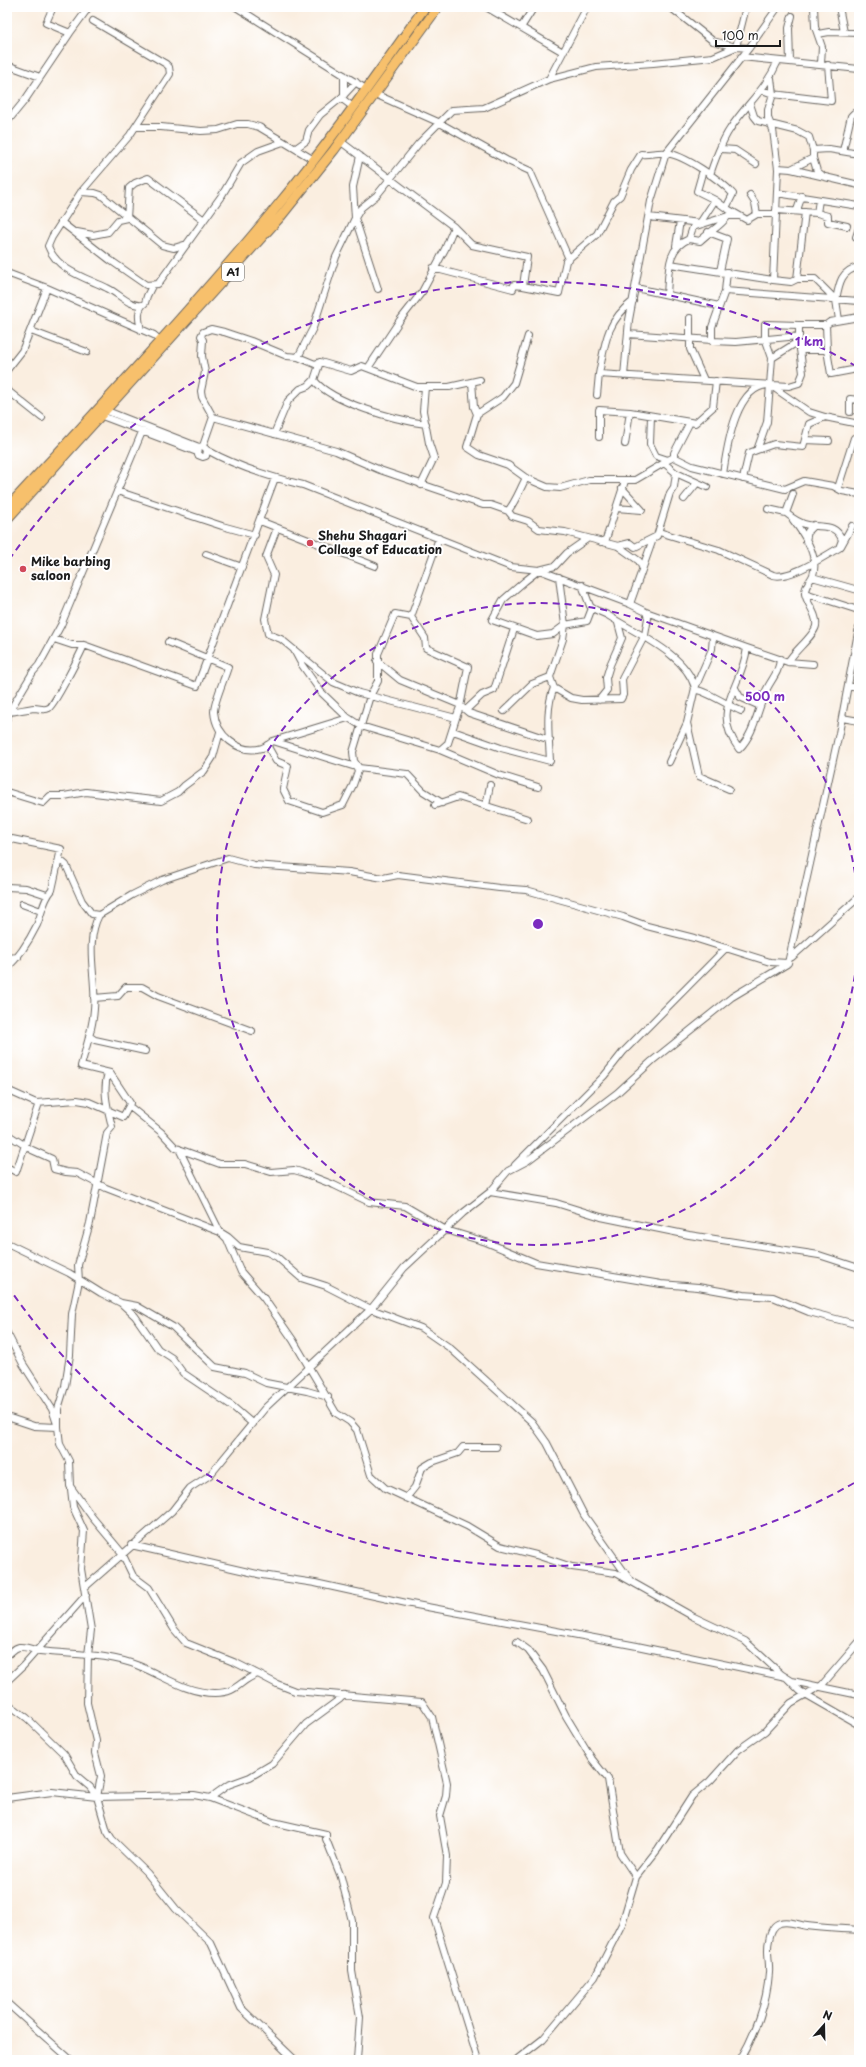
<svg xmlns="http://www.w3.org/2000/svg" width="866" height="2067" font-family="'Playpen Sans',sans-serif">
<rect width="100%" height="100%" fill="#fff"/>
<filter id="ink" filterUnits="userSpaceOnUse"><feTurbulence type="fractalNoise" baseFrequency=".025" numOctaves="2"/><feDisplacementMap in="SourceGraphic" scale="8" xChannelSelector="R" yChannelSelector="G"/><feConvolveMatrix kernelMatrix="1 2 1 2 8 2 1 2 1" color-interpolation-filters="sRGB"/></filter>
<filter id="wash" filterUnits="userSpaceOnUse"><feTurbulence type="fractalNoise" baseFrequency=".012" numOctaves="4" result="noise"/><feDisplacementMap in="SourceGraphic" scale="16" xChannelSelector="R" yChannelSelector="G"/><feGaussianBlur stdDeviation="0.9" result="paint"/><feColorMatrix in="noise" values="0 0 0 0 0 0 0 0 0 0 0 0 0 0 0 0 0 1.4 0 .05"/><feComposite in="paint" operator="in"/></filter>
<g filter="url(#wash)">
<rect width="100%" height="100%" fill="#faeee0"/>
</g>
<g filter="url(#ink)">
<g fill="none" stroke-linecap="round" stroke-linejoin="round">
<g stroke="#6a6661" stroke-width="8">
<path id="minor" d="M236,7L366,89
M486,7L563,52
M670,7L713,41L736,47L749,48
M814,7L815,27L822,47L821,64
M839,7L844,32
M93,21L166,64L169,67L170,74L130,135L81,192L52,237L48,246C57,271 87,278 107,288C118,293 130,307 142,305
M522,26L534,7
M70,33L89,7
M818,34L829,32L859,33
M741,57L859,69
M790,62L789,28L792,16
M7,65L40,77
M344,75V95
M771,78L773,94L768,110V118L773,130L778,169L773,280
M549,79L596,67L653,63L713,57L736,47L746,7
M762,90L773,94L831,101L828,65
M375,94L438,122L508,161L530,171L569,259
M341,98L356,82
M750,104L754,116L758,121L798,131L809,137L813,150
M7,122L25,100L70,33L46,23L53,7
M136,127H161L201,131L218,130L237,124H248L259,127L314,160
M340,141L454,227L445,249L422,292L400,320L368,368
M296,148L306,141L309,130L320,115L341,98L353,107
M722,149L735,150L756,164
M843,151L851,116L854,113H859
M813,158L817,171L822,175
M778,168L791,169L859,185
M791,169L813,158V150L829,149L859,154
M703,170L697,191L715,200L726,208
M710,175C713,164 723,139 730,129C746,104 765,91 778,61
M81,192L95,193L101,195L162,245L174,248L187,244
M777,193L859,206
M776,210L817,213L819,200
M797,210L802,196
M817,213L828,216V222L847,226
M757,214H776
M649,217L700,223L715,200
M127,218L129,188L135,183L148,178L204,220
M61,222L110,260L146,285L158,284L222,195L241,163L258,151L283,142
M454,227L472,245L527,257L523,286L559,293L566,261L597,234L614,201L620,196L631,170L641,154C649,155 657,152 666,153C684,155 721,180 733,194L726,208L747,220L757,214L755,203L750,195
M859,228L856,237L859,240
M77,232L93,235L108,232L118,220L127,218
M708,232L727,239L720,271
M689,239L700,241C709,232 720,227 728,216
M676,246L680,221
M670,264L773,280L791,282L797,279H815L836,300L839,320
M433,268L513,289L514,285L523,286
M727,272L725,291L859,301
M7,273L47,288L154,335L161,341
M797,279L805,212
M636,288L719,306
M378,289L355,218L361,208L377,195L419,143L452,110L484,108L549,79L587,7
M725,291L712,327V341L736,342L799,336
M667,294C669,273 666,248 689,239L693,227L728,216H738
M836,300C839,284 841,270 859,267
M690,318V349L704,380
M141,330C139,321 136,309 145,303L147,296L152,286
M31,331L87,352
M628,334L712,340
M800,350H827L826,325
M827,350L831,374L852,370
M298,357L313,328L336,257L355,218L353,187L360,156
M772,358L765,338V324L799,325
M7,370L22,351L47,288
M599,374C605,343 606,322 633,301
M624,376L629,320L651,201L666,153L749,48L778,7
M314,380C332,403 396,420 426,424
M716,381L713,407L695,423L690,422L674,453V457L692,466L785,489L804,481L833,486L842,491L859,494
M472,382L474,407L477,414L467,447L479,455L508,465L526,478L547,487L560,488L589,480H635L664,463L676,473L674,487L670,493L657,536L635,547L630,543L618,546
M770,385L809,412L825,417
M7,390L42,418
M597,395L599,374L789,386L799,383L803,373L799,341
M107,411L199,447L203,446L207,450L206,456L203,457L198,455L199,447
M850,412V399L859,400
M477,414L503,397L514,383L528,336
M102,416L197,452
M651,416L650,444L656,456L668,460L674,457
M213,417L202,397L201,391L205,372L202,356L203,340L201,336L203,332L211,329L224,332L251,341L287,356L298,357L315,364L320,362L351,371L362,366L417,387H449L480,380
M274,434L288,401L300,389L308,386L314,380L320,362
M599,437V410L630,412L690,422
M805,440L829,441
M625,444L630,412
M203,446L213,417L336,451L380,470L483,505H491L508,511L512,516L528,521L539,529L565,532L618,546L639,561L642,567
M207,450C237,467 270,477 303,485L511,567L539,570L630,604L646,612L747,648L788,662L813,664
M757,450L774,444L803,447L809,424L825,417L859,424
M676,473L707,487
M723,474C727,448 735,384 770,385L772,358L799,341V325H826L830,322L859,317
M743,479L749,453L757,450L767,422L770,385
M421,485L434,458L429,443L423,411L425,387
M838,488L854,438
M117,491L222,526L255,535
M684,499L697,483
M616,508L642,510L622,488
M768,509L786,513
M508,511C516,501 520,489 526,478
M260,521L375,566
M277,528L266,557L274,575L265,619L268,634L281,639L333,682L359,693L456,718L448,743L440,750L361,726L347,717L321,692L302,665L294,650
M659,532L719,550L773,575C790,580 824,556 839,548L842,540C836,523 822,528 808,525C799,523 792,518 786,513L793,494
M587,539L567,553L555,566L539,570L525,581L503,600L492,620L537,636L553,634L565,625L587,621L592,608
M806,541L808,531L814,525
M601,542L606,539L625,481
M841,546L852,526
M206,554L242,567
M812,577L858,590
M582,585L590,606C595,611 603,612 609,616C637,634 686,654 695,688
M805,593L855,609
M630,604L653,539
M411,617L439,538
M54,639L72,645H84L197,686L275,478
M168,642L228,667C225,678 214,701 214,712C216,735 239,755 262,748C266,747 270,743 273,741L348,718
M747,648C742,689 709,708 739,749C754,734 757,712 765,693C770,680 779,674 780,659
M377,661L400,680L458,704L469,713L550,740
M788,662C794,651 814,636 816,626C818,615 807,604 805,594C804,586 810,582 813,575C819,557 804,534 793,520
M848,686L859,688
M554,688L571,698L582,700L621,699L623,695L622,679L645,635L648,618L646,612
M735,688L740,697L760,706
M695,690C703,689 731,707 741,711
M599,700L607,690L606,678L610,665L622,638L618,623
M466,710L482,695L494,690L514,629
M504,711L532,684L550,677
M9,712L33,672L39,665L61,625L142,432
M7,718L9,712C18,711 26,709 34,708C40,708 44,711 49,708C53,707 81,653 84,645
M842,718L859,721
M687,723L699,776L729,789
M453,731L501,748L550,761C549,738 545,708 554,688L550,677L563,639L565,625L559,577
M273,741L359,768L407,774L423,791L442,803
M267,745L276,761L288,766L283,789L289,801L322,812L343,805L353,785L359,768L354,761L353,752L370,696L378,681V654L395,614L411,617L425,638L426,648L468,667L460,707L456,718
M440,750L499,775L538,787
M669,762L687,723L695,688L712,649L713,636
M7,792L43,803L50,796H64L86,792L161,801L178,792L184,786L204,771L213,757L220,732
M435,805L458,797L528,819
M486,806L490,785
M7,838L61,849L52,890C43,900 42,913 37,925C29,941 20,956 7,968
M59,859L66,865L82,901L92,914L99,915C84,944 97,978 94,1009C93,1028 86,1047 81,1066L110,1073L130,1103L129,1106L161,1132L176,1148L220,1164H245L271,1172L294,1170L301,1172L334,1185L369,1202L405,1206L446,1230L486,1242L536,1263L661,1284L698,1287L743,1295L773,1297L809,1312L859,1325
M7,887L26,888L47,895
M22,904L41,911
M99,915L132,895L162,880L228,858L254,865L349,872L383,878L398,875L499,888L526,890L623,917L647,926L694,938L770,962L788,963L839,733L859,627
M792,957L859,897
M7,958L18,957
M94,998L118,996L126,987H142L158,996L252,1031
M89,1036L95,1040L145,1051
M7,1090L36,1103L77,1100L89,1102L123,1117L129,1106
M7,1134L32,1150L52,1159L54,1169L66,1172L77,1173L106,1188L220,1232L228,1237L239,1247L267,1252L277,1257L301,1278L326,1286L371,1309L421,1328L450,1348L532,1422L547,1443L584,1515L630,1580
M179,1149L220,1232L227,1239L241,1272L263,1297L293,1340L336,1413L350,1422L357,1430L371,1475L385,1488L467,1526L500,1546L536,1555L572,1567L616,1573L692,1616L745,1641L781,1674L792,1681L859,1695
M515,1165L604,1076L623,1052L726,948
M7,1167L16,1172L39,1103
M490,1192L556,1203L601,1217L689,1235L819,1255L859,1268
M7,1243L69,1273L101,1293L121,1303L137,1306L173,1327L215,1367L245,1373L266,1383L307,1391L328,1397
M121,1303L135,1316L158,1349L172,1358L183,1373L232,1406L253,1424
M7,1333L23,1364L52,1409L58,1427L60,1444L69,1461L70,1486L92,1517L122,1553L133,1576L149,1588L174,1629L186,1643L236,1663L258,1674
M7,1417L34,1426L58,1427V1409L65,1386L70,1355L72,1314L79,1281L78,1265L90,1223L107,1133L112,1127C108,1110 102,1090 108,1073
M71,1489L73,1507L84,1531L81,1569L91,1630L88,1655L87,1703L96,1741L95,1753L101,1776L97,1797
M406,1498L415,1487L422,1468L432,1462L458,1453L463,1447H496
M131,1545L262,1575L315,1583L411,1604L637,1646L786,1677L800,1691L859,1725
M84,1588L172,1511L190,1488L210,1475L265,1408L371,1309L404,1268L463,1213L490,1192L508,1171L527,1161L617,1093L652,1061L732,997L787,964
M517,1642L528,1650L543,1670L566,1716L592,1759L608,1779L620,1853L636,1877
M7,1655C12,1653 13,1648 19,1647C26,1646 33,1650 40,1651C72,1655 108,1653 139,1666C164,1676 186,1693 215,1693C239,1693 239,1680 258,1674L277,1684L295,1691L422,1702L432,1717L447,1783L446,1796L440,1816L447,1856L446,1883L434,1918L478,2060
M7,1681L23,1666L86,1595
M7,1703L27,1718L64,1754L77,1776L90,1787L97,1797L107,1831L112,1839L147,1873L176,1909L211,1943L241,2008L295,2060
M7,1798L52,1792L97,1797L194,1795L210,1798L273,1822L326,1834V1839L341,1877L352,1921V1971L360,2017L357,2060
M210,1798L228,1785L250,1777L272,1764L306,1724L340,1699L344,1695
M7,2003L71,2060
M516,2060L543,2039L595,1977L622,1924L636,1877L658,1849L692,1796L710,1781L738,1750L765,1731L791,1703L822,1685L859,1642
M740,2060C755,2035 767,2003 769,1973C770,1962 766,1951 769,1940C770,1934 773,1925 780,1923C789,1920 798,1925 807,1926C824,1928 842,1929 859,1930"/>
</g>
<g stroke="#6a6661" stroke-width="11">
<path id="highway" d="M7,508C98,410 189,312 274,210C328,145 376,76 425,7
M7,519L281,216L334,150L438,7"/>
</g>
<use href="#minor" stroke="#fff" stroke-width="6"/>
<use href="#highway" stroke="#f7c06c" stroke-width="9"/>
</g>
</g>
<g fill="none" stroke="#7b2cbf" stroke-width="2" stroke-dasharray="7 5">
<path d="M859 927A321 321 0 1 1 859 921"/>
<path d="M854 1483A642 642 0 0 1 9 1288M9 560A642 642 0 0 1 854 365"/>
</g>
<g fill="#d1495b" stroke="#fff" stroke-width="1.5">
<circle cx="310" cy="543" r="4"/>
<circle cx="23" cy="569" r="4"/>
</g>
<g text-anchor="middle" stroke-width="4" stroke-linejoin="round" paint-order="stroke">
<rect fill="#fff" stroke="#606060" stroke-width="1" x="222" y="263" width="22" height="18" rx="3"/>
<g font-size="11" font-weight="bold" fill="#1c1c1c">
<text x="233" y="276">A1</text>
</g>
<g font-size="12" font-weight="bold" fill="#1c1c1c" stroke="#fff" text-anchor="start">
<text x="318" y="540">Shehu Shagari<tspan x="318" dy="14">Collage of Education</tspan></text>
<text x="31" y="566">Mike barbing<tspan x="31" dy="14">saloon</tspan></text>
</g>
</g>
<circle cx="538" cy="924" r="6" fill="#7b2cbf" stroke="#fff" stroke-width="2"/>
<g font-size="12" text-anchor="middle" font-weight="bold" fill="#7b2cbf" stroke="#fff" stroke-width="4" stroke-linejoin="round" paint-order="stroke">
<text x="809" y="346">1 km</text>
<text x="765" y="701">500 m</text>
</g>
<rect width="866" height="2067" fill="none" stroke="#fff" stroke-width="24"/>
<g transform="translate(824 2025) rotate(20)" stroke="#ffffff" stroke-width="3" paint-order="stroke">
<path d="M0-3L7 15L0 10L-7 15Z" fill="#1c1c1c"/>
<text y="-6" font-size="11" font-weight="bold" text-anchor="middle" fill="#1c1c1c">N</text>
</g>
<path d="M716 40v6h64v-6" fill="none" stroke="#1c1c1c" stroke-width="2"/>
<text x="722" y="40" font-size="12" fill="#1c1c1c" stroke="#ffffff" stroke-width="3" paint-order="stroke">100 m</text>
</svg>
